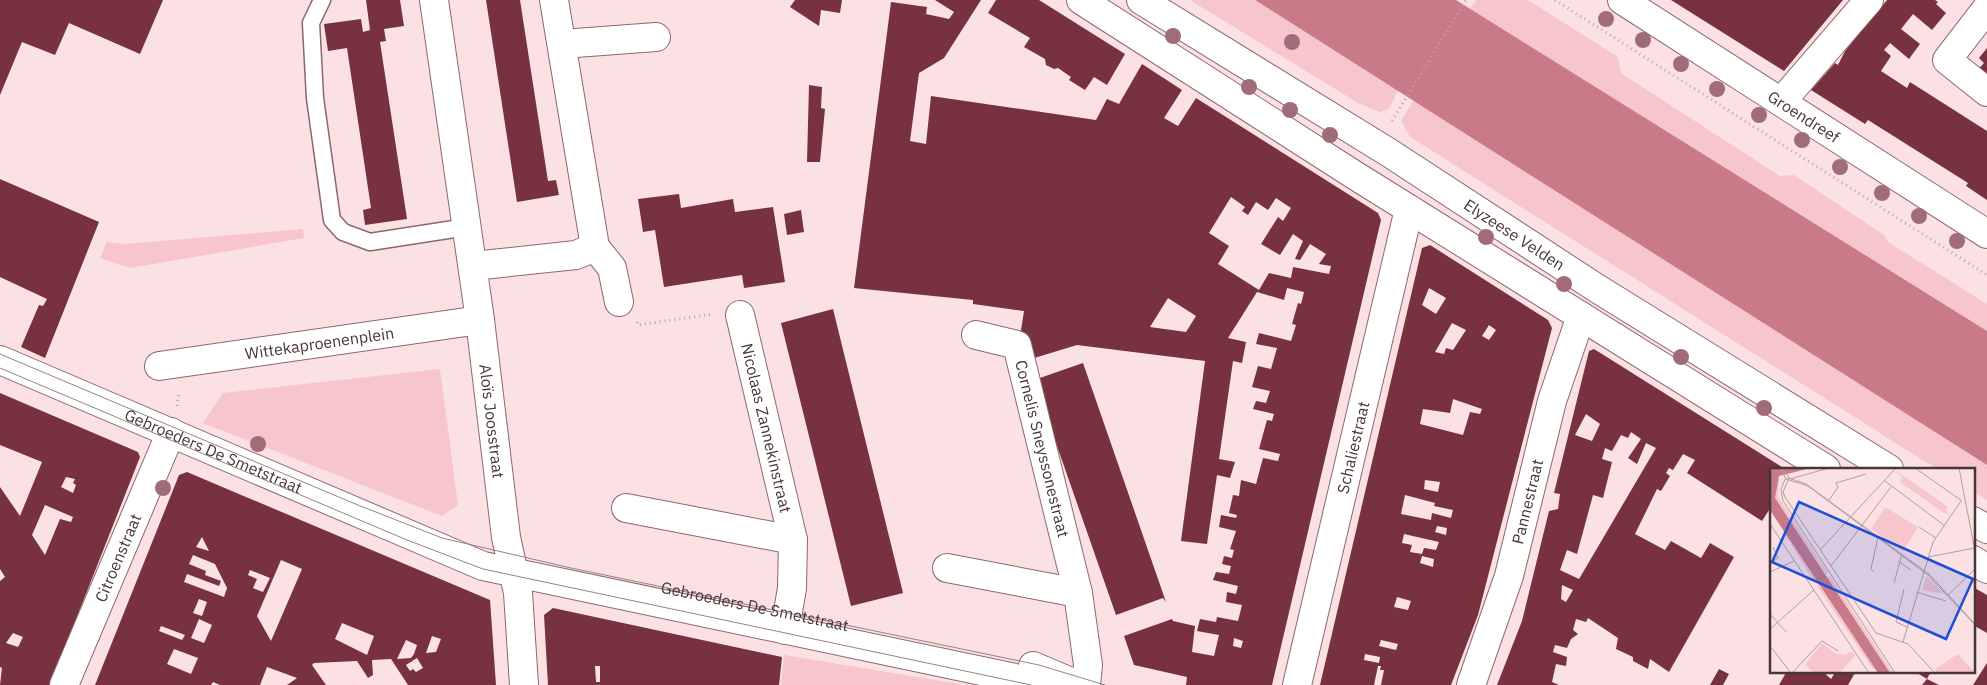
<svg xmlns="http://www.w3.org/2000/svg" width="1987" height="685" font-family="'IBM Plex Sans',sans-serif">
<rect width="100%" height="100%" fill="#fbe1e4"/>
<path fill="#f7c5cc" d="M1190,0H1255L1398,90L1389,109L1380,112L1358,103Z
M1476,0H1528L1618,57L1621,73L1636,83L1780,176L1794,175L1884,235L1888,242L1987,304V331L1470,9Z
M1414,100L1987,465V500L1973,491V469H1937L1410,137L1401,120Z
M303,229L304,238L130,268L100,258L107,242L125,244Z
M440,369L458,505L442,516L203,423L223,393Z
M784,655L965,685H781Z"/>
<path fill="#c97a87" d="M1255,0H1456L1987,331V465Z"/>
<path fill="#77313f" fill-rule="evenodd" d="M0,0H163L140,54L69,23L55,55L22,42L0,95Z
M366,0H400L404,26L384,29L386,41L380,42L407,219L365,225L363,210L371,208L347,48L328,51L324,24L361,19L363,32L370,30Z
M486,0H520L548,181L556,180L559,195L517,202Z
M795,0H842L840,13L821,10L819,26L790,7Z
M935,0H981L944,58L919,73L910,141L926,144L931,96L1096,120L1107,99L1119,104L1142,64L1182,90L1164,118L1178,126L1196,98L1378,213L1381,220L1272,685H1186L1187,677L1134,665L1124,636L1172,619L1173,621L1195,626L1192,652L1214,656L1219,635L1197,631L1200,619L1216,622L1217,617L1238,621L1242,605L1226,602L1227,592L1236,594L1238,586L1213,580L1216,572L1229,574L1231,566L1222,564L1224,556L1232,558L1234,550L1230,549L1236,531L1219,527L1221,515L1236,518L1237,515L1229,513L1233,495L1239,496L1241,480L1256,484L1263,458L1278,461L1280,454L1259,449L1267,420L1272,421L1274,414L1253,409L1256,401L1266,403L1270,391L1252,387L1258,366L1271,369L1277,348L1256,344L1259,333L1291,341L1296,325L1292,324L1298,303L1301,304L1304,292L1287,288L1284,300L1257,292L1228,338L1246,342L1242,363L1233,361L1219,459L1235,462L1230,478L1217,475L1207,544L1181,541L1205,361L1077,345L1031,359L1021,330L1024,311L973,304V300L854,288L891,2L927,7L926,14L949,19L954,12ZM1231,197L1245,207L1242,211L1248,215L1256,202L1268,210L1276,198L1291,208L1283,221L1278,217L1261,244L1280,255L1293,234L1303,241L1295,259L1300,260L1310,244L1326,254L1319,264L1331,266L1329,274L1293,267L1291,278L1269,273L1259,290L1218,264L1229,246L1209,233ZM1168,298L1196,316L1186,332L1150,327ZM1234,638L1243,641L1241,648L1233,646Z
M996,0H1039L1125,54L1107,85L1094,77L1085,90L1069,80L1071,77L1058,68L1054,69L1046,65L1045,59L1024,47L1030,38L988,13Z
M1671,0H1843L1784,71Z
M1887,0H1935L1938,2L1936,4L1946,13L1932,30L1913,14L1901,29L1920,44L1909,59L1890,43L1884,50L1891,56L1881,71L1907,88L1910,82L1987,131V200L1966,186L1968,183L1868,120L1865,124L1811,90L1835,63L1838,65L1845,51Z
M1987,48V83L1975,73L1984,63L1979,58Z
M809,85L822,87L821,108L825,109L820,162H807Z
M0,179L99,222L45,358L21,347L39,305L43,306L47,299L0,277Z
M679,194L681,208L733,199L735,212L773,207L785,282L744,288L742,275L664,287L655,230L643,232L638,199Z
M801,210L804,232L787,235L784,214Z
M1430,245L1548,320L1552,328L1478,615L1451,685H1381L1384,670H1380L1381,666H1378L1374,685H1320L1422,248ZM1429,288L1446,298L1436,314L1422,305ZM1452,323L1466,330L1453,350L1446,348L1444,354L1435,352ZM1489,325L1496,330L1489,340L1482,336ZM1453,399L1482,409L1480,414L1470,412L1463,435L1420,424L1423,409L1450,413ZM1425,480L1440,482L1438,492L1424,489ZM1405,495L1435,503L1434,506L1453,510L1451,518L1432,513L1431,520L1401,514ZM1437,526L1447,528L1446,535L1435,532ZM1404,534L1439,542L1436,550L1424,548L1422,554L1410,552L1412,545L1402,543ZM1422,556L1434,559L1433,567L1420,563ZM1397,597L1411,601L1408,610L1394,607ZM1381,640L1398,644L1396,650L1379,646ZM1365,654L1380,657L1379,663L1364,660Z
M833,309L903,593L851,606L781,323Z
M1594,349L1785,469H1771V507L1762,521L1687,473L1695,460L1683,454L1673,470L1669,468L1666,473L1670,476L1661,491L1657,489L1635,534L1665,550L1671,541L1701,558L1710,543L1734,557L1669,672L1650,659L1648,669L1633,661V657L1616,649L1618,638L1588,618L1586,622L1576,619L1573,630L1578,634L1571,639L1567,648L1555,645L1553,652L1567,657L1566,666L1556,664L1552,682L1559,685H1497L1522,621L1549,511L1558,509L1560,494L1554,493L1589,351ZM1586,414L1600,424L1592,441L1575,435ZM1631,432L1641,439L1628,458L1637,464L1646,443L1656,448L1579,579L1560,570L1567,550L1577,554L1593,495L1603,498L1612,462L1602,459L1605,448L1612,451L1621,435L1628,438ZM1562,585L1573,590L1566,602L1561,599Z
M1083,363L1166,602L1163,598L1116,615L1034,380Z
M0,393L138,452L140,457L50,685H0L2,668L0,667V581L5,577L0,569V487L20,516L42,462L0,445ZM66,477L75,479L73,483L76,485L73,493L61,487ZM45,505L73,517L71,522L60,519L45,555L32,535ZM13,633L23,637L18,647L6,643Z
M187,472L490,600L496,685H408L391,659L372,660L373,675L368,678L357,661L314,663L312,665L326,685H287L297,678L267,667L260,685H220L213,682L211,685H95L179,475ZM202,537L209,551L196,547ZM193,555L215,564L227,588L224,597L184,582L187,574L219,586L221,581L205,575L206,571L189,564ZM281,560L302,569L271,641L257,616ZM250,570L270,578L263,592L253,588L257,579L248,575ZM199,599L207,602L202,616L193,613ZM199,619L212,625L204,643L191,638ZM342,623L374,636L367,655L335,639ZM161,626L185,635L182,640L159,631ZM432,636L441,639L436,652L426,653ZM406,640L417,645L414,654L411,658L397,659ZM174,649L198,658L191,674L167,664ZM417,658L423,668L416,672L413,669L410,671L406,665Z
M1973,587L1987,595V633L1973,625Z
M553,608L782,657L779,685H548L544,615ZM595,666H600V682H596Z
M1987,663V685H1973Z
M1719,669L1729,674L1723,685H1710Z
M1787,671H1822L1831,679L1836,671H1856L1848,685H1779Z
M1914,671H1931L1927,679L1939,685H1922L1927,679Z"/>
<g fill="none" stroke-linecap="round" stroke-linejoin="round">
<g stroke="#8d676c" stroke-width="19">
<path id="service" d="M322,0L311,23L315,98L332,220L343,232L370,242L467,227"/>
</g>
<g stroke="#8d676c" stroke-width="30">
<g id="minor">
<path id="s1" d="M434,0L480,320L506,537L518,593L524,685"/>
<path d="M554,0L595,247L612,268L619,302"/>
<path d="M1081,0L1356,176L1826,469"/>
<path id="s2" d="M1141,0L1388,152L1598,289L1889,469"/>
<path id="s3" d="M1622,0L1987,234"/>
<path d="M1987,8L1947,60L1987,92"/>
<path d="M562,44L656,37"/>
<path d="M1781,102L1869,0"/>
<path d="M473,266L576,255L595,247"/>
<path id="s4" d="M740,315L793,540L792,588L785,630"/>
<path id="s5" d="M976,335L1017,345L1078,593L1088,665L1086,685"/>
<path id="s6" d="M159,366L480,320"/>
<path d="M626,508L793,540"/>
<path d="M1973,521L1987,529"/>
<path d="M1973,560L1987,569"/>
<path d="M947,568L1078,593"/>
<path id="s7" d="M64,685L171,432"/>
<path id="s8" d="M1297,685L1409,209"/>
<path id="s9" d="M1471,685L1509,576L1552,401L1581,316"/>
</g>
</g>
<g stroke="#8d676c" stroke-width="30">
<g id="tertiary">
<path id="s10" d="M0,360L483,566L1048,685"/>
<path d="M1033,666L1078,685"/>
</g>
</g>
<path stroke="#bba4a7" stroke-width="3" stroke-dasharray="1 4" stroke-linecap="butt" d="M1555,0L1987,275
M1392,121L1466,0
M637,322L638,325L713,314
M177,406L179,392"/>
<use href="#service" stroke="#fff" stroke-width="16"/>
<use href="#minor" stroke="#fff" stroke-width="28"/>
<use href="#tertiary" stroke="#fff" stroke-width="28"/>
<g stroke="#988385" stroke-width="1">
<path id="s11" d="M0,354L353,503L442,538L571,568L1039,665L1105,685"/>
<path d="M0,368L407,540L483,569L1031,685"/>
</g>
</g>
<g fill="#a06c79">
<circle cx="1606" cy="19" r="8"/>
<circle cx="1173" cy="36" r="8"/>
<circle cx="1643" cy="40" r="8"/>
<circle cx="1292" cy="42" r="8"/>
<circle cx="1681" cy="64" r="8"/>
<circle cx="1249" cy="87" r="8"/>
<circle cx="1717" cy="89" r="8"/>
<circle cx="1290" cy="110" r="8"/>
<circle cx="1759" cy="115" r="8"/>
<circle cx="1330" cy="135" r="8"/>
<circle cx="1802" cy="140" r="8"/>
<circle cx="1840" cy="167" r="8"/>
<circle cx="1882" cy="193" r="8"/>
<circle cx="1919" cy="216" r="8"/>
<circle cx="1486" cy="237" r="8"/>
<circle cx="1957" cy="241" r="8"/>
<circle cx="1564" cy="284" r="8"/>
<circle cx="1681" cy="357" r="8"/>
<circle cx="1764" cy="408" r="8"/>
<circle cx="258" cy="444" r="8"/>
<circle cx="163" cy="488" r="8"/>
</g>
<g text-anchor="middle" stroke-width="5" stroke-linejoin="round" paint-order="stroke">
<g font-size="16" fill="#473638" stroke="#fbe1e4">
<text dy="6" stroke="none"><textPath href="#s3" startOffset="216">Groendreef</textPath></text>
<text dy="6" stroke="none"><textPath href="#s2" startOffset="441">Elyzeese Velden</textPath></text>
<text dy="6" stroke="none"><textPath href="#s6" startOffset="162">Wittekaproenenplein</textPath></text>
<text dy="6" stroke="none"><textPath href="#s1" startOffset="425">Aloïs Joosstraat</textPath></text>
<text dy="6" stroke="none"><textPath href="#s4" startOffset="116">Nicolaas Zannekinstraat</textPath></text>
<text dy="6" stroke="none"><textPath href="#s8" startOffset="244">Schaliestraat</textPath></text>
<text dy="6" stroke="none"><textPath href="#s5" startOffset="149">Cornelis Sneyssonestraat</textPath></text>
<text dy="6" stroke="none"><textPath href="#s10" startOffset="232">Gebroeders De Smetstraat</textPath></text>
<text dy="6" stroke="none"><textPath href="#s9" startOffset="192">Pannestraat</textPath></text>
<text dy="6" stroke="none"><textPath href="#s7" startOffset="138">Citroenstraat</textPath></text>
<text dy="6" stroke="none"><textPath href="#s11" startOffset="799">Gebroeders De Smetstraat</textPath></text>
</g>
</g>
<g transform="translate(1770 468)">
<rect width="205" height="205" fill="#fbe1e4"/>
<path d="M125,2L178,39L176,42L180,46L174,45L130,14L133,10ZM9,10L8,29L58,104L56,107L6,33L4,23ZM115,39L148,59L133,83L101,61ZM0,42L48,113L44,114ZM60,108L123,205H120L57,109ZM156,109H157L175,126L152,122ZM49,115L89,174L108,205L100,197L47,118ZM52,175L66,186L75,187L81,183L85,187L70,205H45L35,197ZM188,186L205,205H167L165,201Z" fill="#f7c5cc"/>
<path d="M0,0H41L9,8L5,30L120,205H108L0,42Z" fill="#c97a87"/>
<path fill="none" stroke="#b39d9f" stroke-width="1" d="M10,0L16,11L38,18L158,107L205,157M12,0L20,11L59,0M145,0L192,33M189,0L205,83M16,9L11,21L13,33L125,205M115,13L175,58M59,32L68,19L66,15L96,6M0,56L99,205M149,59L166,70M50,82L126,0M158,89L205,80M128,93L141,102M2,94L8,90L3,79M61,98L121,19M0,104L24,93M104,104L101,101L108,69M158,105L205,156M160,107L36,16L19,10L13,24L15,29L106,165L138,176L165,205M124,115L132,86M134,121L126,154L137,159M146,124L176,133M178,127L205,101M0,146L16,164M0,161L44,122M133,174L163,74L191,33M0,178L21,205M22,205L52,173L68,183"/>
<path fill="#1d4ed8" fill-opacity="0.15" stroke="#1d4ed8" stroke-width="2.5" d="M29,34L203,111L176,171L2,94Z"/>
<rect width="205" height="205" fill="none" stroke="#473638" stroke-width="2.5"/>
</g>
</svg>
